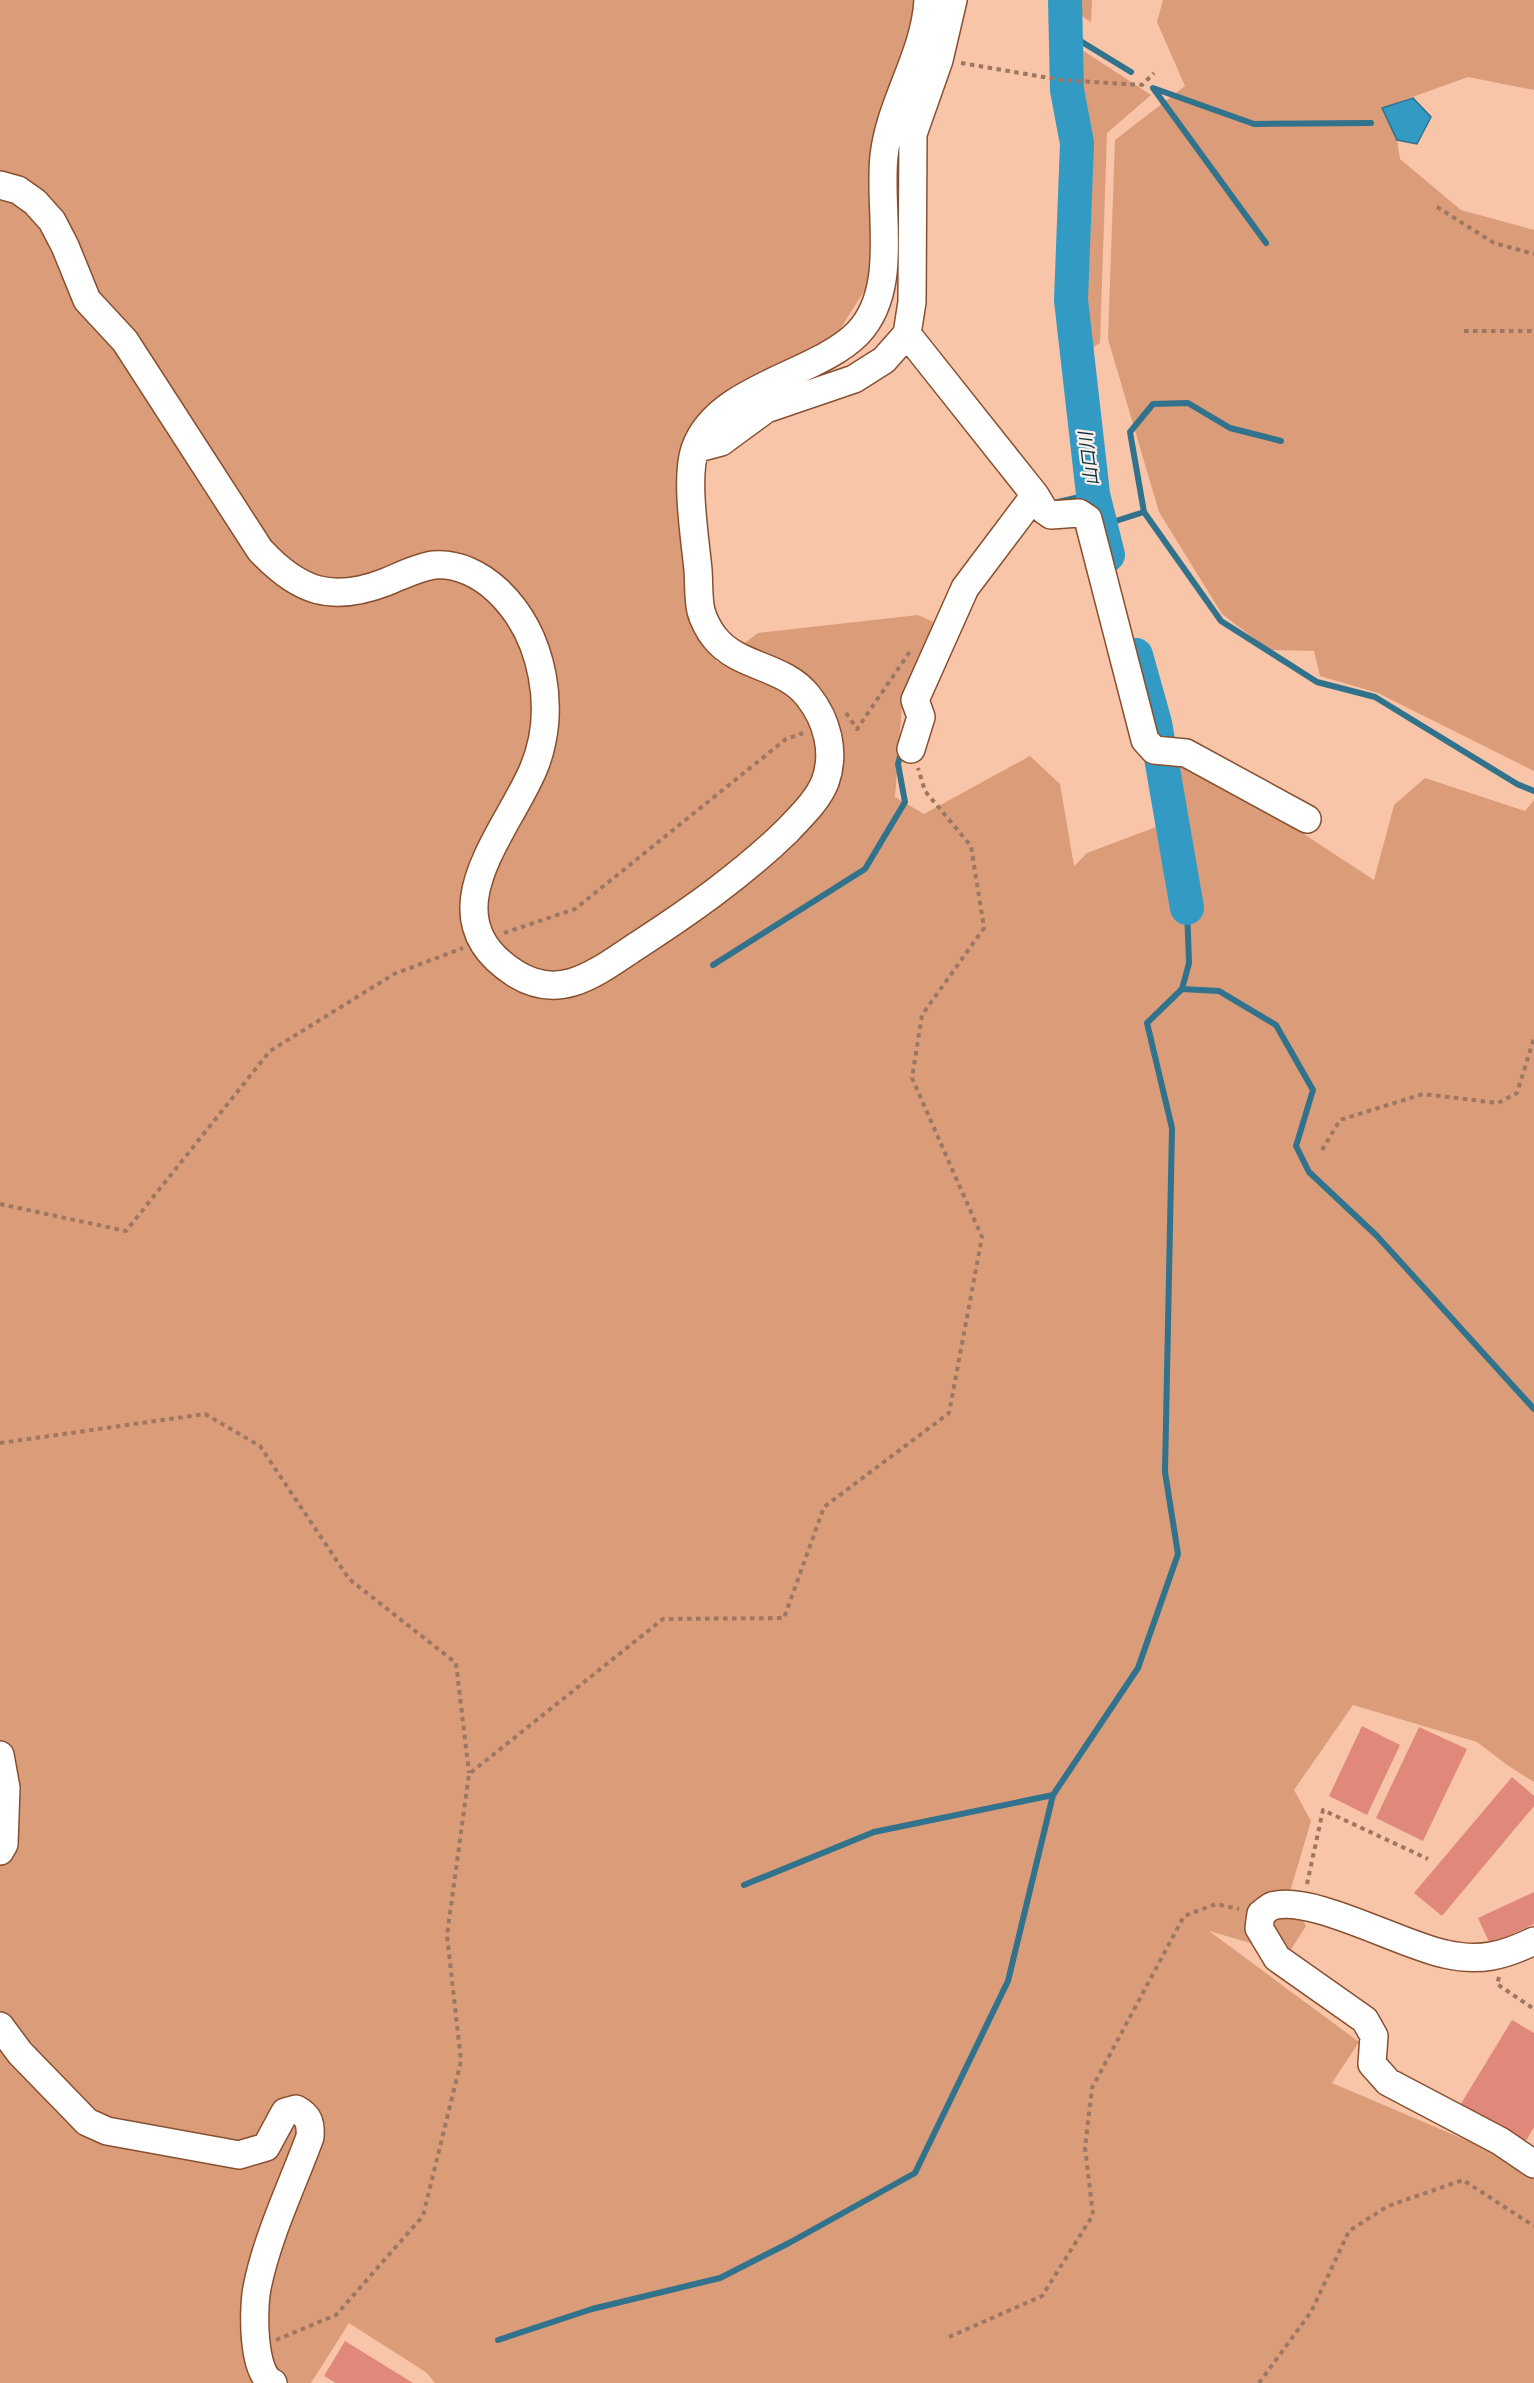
<svg xmlns="http://www.w3.org/2000/svg" width="1534" height="2383" font-family="'DejaVu Sans','Noto Sans JP',sans-serif">
<rect width="100%" height="100%" fill="#f8c5a9"/>
<path fill="#db9c79" d="M0,0H914V17L873,145L868,285L837,334L713,400L679,454L687,616L718,663L758,633L918,615L938,624L902,705L895,797L924,814L1030,756L1060,784L1074,866L1087,853L1164,824L1150,764H1189L1287,823L1374,880L1394,805L1425,778L1525,811L1534,800V1782L1507,1765L1477,1742L1353,1705L1294,1790L1311,1821L1289,1895L1306,1926L1288,1954L1209,1931L1359,2042L1332,2083L1501,2155L1534,2179V2383H435L427,2373L349,2323L311,2383H0Z
M1073,0H1092L1091,22L1073,10Z
M1163,0H1534V90L1468,77L1382,108L1397,140L1400,159L1461,210L1534,230V771L1378,693L1320,676L1314,651L1269,650L1222,614L1159,512L1108,339L1115,140L1185,86L1157,22Z
M1076,46L1151,95L1107,133L1100,343L1088,351L1082,305L1090,152Z"/>
<path fill="#339ac4" stroke="#31728c" stroke-width="1.5" d="M1413,98L1431,117L1417,144L1397,140L1382,108Z"/>
<g fill="none" stroke-linecap="round" stroke-linejoin="round">
<path stroke="#31728c" stroke-width="6" d="M1066,25L1082,42L1131,72
M1266,243L1153,88L1254,124L1371,123
M1058,502L1093,494
M1144,512L1130,432L1153,404L1188,403L1230,428L1281,441
M1100,526L1144,512L1221,621L1317,682L1375,697L1517,784L1534,791
M713,965L865,869L905,802L898,764L902,749
M1182,989L1219,991L1276,1025L1313,1090L1296,1146L1309,1172L1377,1236L1534,1409
M744,1885L874,1832L1053,1795
M498,2340L592,2309L720,2278L789,2243L915,2173L1008,1981L1053,1795L1138,1668L1178,1554L1165,1472L1172,1128L1147,1023L1182,989L1189,963L1187,908"/>
<path stroke="#339ac4" stroke-width="34" d="M1065,0L1067,90L1077,143L1071,300L1093,494L1108,555
M1136,655L1155,723L1187,908"/>
</g>
<path fill="#e0887a" d="M1362,1726L1400,1745L1367,1815L1329,1796Z
M1419,1727L1467,1749L1423,1841L1376,1818Z
M1512,1777L1534,1796V1806L1442,1916L1414,1893Z
M1534,1892V1924L1490,1944L1478,1918Z
M1512,2020L1534,2033V2127L1523,2146L1459,2107Z
M345,2341L413,2383H336L324,2376Z"/>
<g fill="none" stroke-linecap="round" stroke-linejoin="round">
<g stroke="#885030" stroke-width="30">
<path id="minor" d="M0,185L18,190L35,202L52,221L65,246L87,300L125,341L260,550C299,592 332,603 386,582C401,576 418,567 434,565C458,563 481,575 498,591C544,635 558,712 533,770C504,837 426,917 516,974C561,1002 597,972 635,947C689,912 742,875 788,830C801,816 818,800 825,782C836,752 827,720 808,696C784,665 739,668 715,638C709,631 703,619 701,611C698,598 699,583 698,570C695,538 685,478 695,449C717,386 816,376 858,333C900,289 878,211 884,156C890,102 925,55 928,0
M907,334L1035,495L1044,510L1051,515L1079,513L1088,519L1145,740L1154,750L1186,753L1307,819
M695,449L721,442L766,409L854,379L884,360L907,334L912,302L913,134L939,60L953,0
M911,749L921,717L915,700L965,588L1035,495
M0,1755L6,1788L4,1844L0,1851
M1534,1941C1503,1956 1480,1962 1445,1954C1403,1946 1311,1894 1272,1906C1269,1907 1264,1912 1261,1914L1259,1928L1277,1958L1365,2020L1374,2036L1372,2064L1388,2082L1500,2141L1534,2164
M0,2026L20,2053L87,2122L107,2131L239,2155L266,2147L285,2112L296,2109C309,2116 311,2123 310,2137C292,2186 267,2237 257,2288C253,2309 252,2374 273,2383"/>
</g>
<path stroke="#9d7761" stroke-width="4" stroke-dasharray="4.5 4.5" stroke-linecap="butt" d="M961,63L1061,80L1142,85L1154,73
M1437,207L1494,243L1534,254
M1464,331H1534
M846,713L857,729L911,650
M504,933L575,909L786,739L803,733
M1322,1150L1340,1120L1423,1094L1498,1103L1517,1093L1534,1038
M0,1204L126,1231L270,1051L394,974L463,948
M0,1443L205,1414L260,1446L349,1579L456,1663L469,1773
M1307,1884L1323,1810L1428,1859
M1499,1977L1497,1984L1534,2009
M949,2337L1042,2296L1093,2215L1085,2148L1092,2088L1184,1916L1216,1904L1239,1909
M276,2340L336,2315L423,2216L461,2061L447,1935L469,1774L663,1619L784,1618L824,1507L949,1413L982,1237L912,1078L922,1015L984,928L971,846L925,791L918,768
M1259,2383L1311,2312L1349,2231L1388,2206L1463,2180L1534,2226"/>
<use href="#minor" stroke="#fff" stroke-width="27"/>
</g>
<g text-anchor="middle" stroke-width="4.5" stroke-linejoin="round" paint-order="stroke">
<g font-size="18" font-style="italic" fill="#073546" stroke="#fdefe8">
<text transform="translate(1089 459) rotate(-97)" y="6">山口川</text>
</g>
</g>
</svg>
